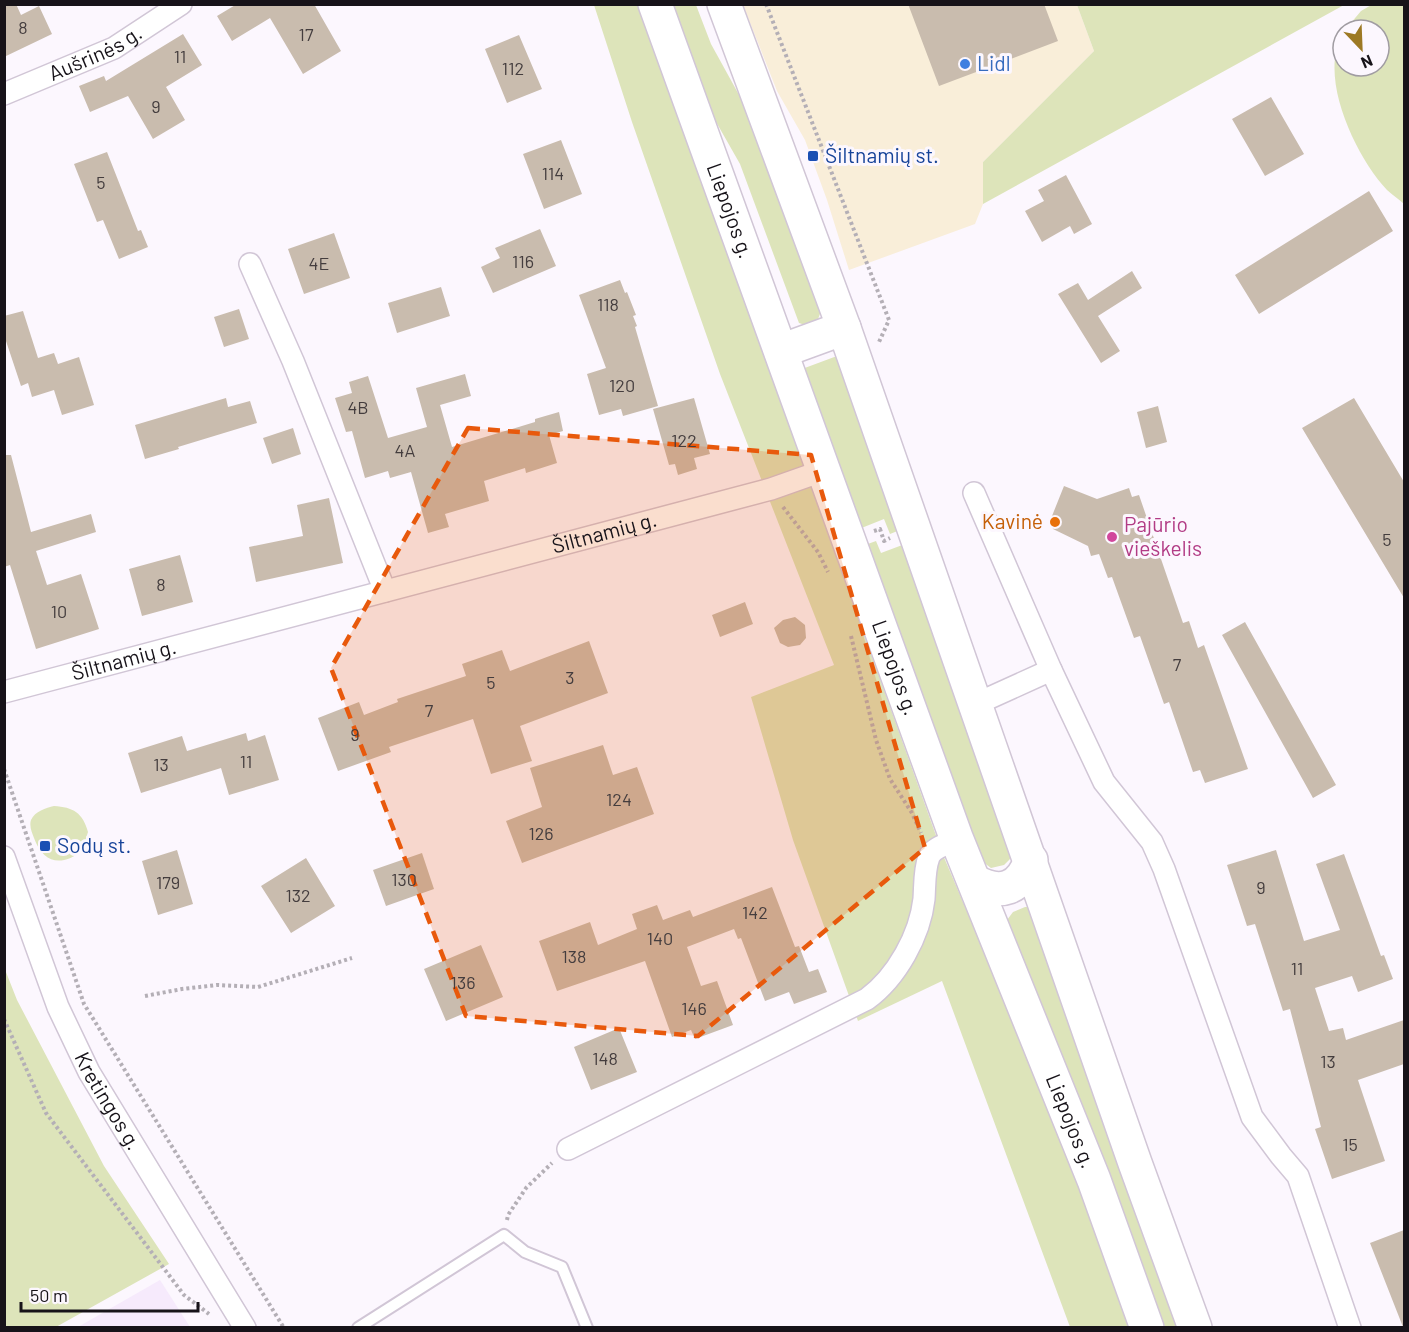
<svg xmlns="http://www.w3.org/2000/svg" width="1409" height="1332" font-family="Barlow,sans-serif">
<rect width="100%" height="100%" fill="#fcf7fe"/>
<path fill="#f9eed9" d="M743,5H1077L1094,51L983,162V204L975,224L849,270L827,200L805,140L777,91Z"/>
<path fill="#f6eafc" d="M160,1280L190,1327H78Z"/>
<path fill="#dde4ba" d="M1373,4L1404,5V204C1399,199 1392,195 1387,190C1356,157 1317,76 1343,34V66H1379V30H1345L1361,11Z
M594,5H639L943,855L1074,1163L1134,1327H1070L942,981L858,1021L793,840L751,697L834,665L720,374L632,122Z
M671,5H696L711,44L749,113L821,311L817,322L805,325L799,323L740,164L707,106Z
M1077,5V4L1344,5L983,204V162L1094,51Z
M837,356L900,530L890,534L884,519L859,529L802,369Z
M876,541L881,553L905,544L1011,853L1010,859L1004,865L991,868L979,859L865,545Z
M54,806C73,807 83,813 88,832L82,851C61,867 43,863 34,838C32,833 29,826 31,820C35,811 46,808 54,806Z
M1025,907H1029L1184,1327H1165L1105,1164L1007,920L1013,912Z
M4,967L17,1000L104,1166L169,1264L56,1327H5Z"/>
<path fill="#c9bcae" d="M4,4H16L21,15L39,6L52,34L4,57Z
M237,4H314L341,51L303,74L270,18L232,41L217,16Z
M908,4H1044L1058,41L939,86Z
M183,34L202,65L166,87L185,120L153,139L128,96L90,112L79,86L104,76L106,81Z
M519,35L542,89L507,103L485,49Z
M1271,97L1304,154L1265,176L1232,119Z
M561,140L582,194L544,209L523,154Z
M107,152L138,231L141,230L148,247L119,259L103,220L97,222L74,164Z
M1066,175L1092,224L1074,234L1070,226L1042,242L1025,211L1044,201L1038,190Z
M1369,191L1393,231L1259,314L1235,275Z
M540,229L556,266L493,293L481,267L500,258L495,248Z
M334,233L350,278L304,294L288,249Z
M1132,271L1142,288L1098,316L1120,351L1101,363L1058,294L1078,283L1088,300Z
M620,280L625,293L627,292L636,315L633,316L637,326L635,327L658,406L623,416L621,409L599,415L587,374L606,368L579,295Z
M441,287L450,316L397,333L388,303Z
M239,309L249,339L224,347L214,317Z
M23,311L38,358L54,353L58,364L79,357L94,405L62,415L54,390L32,397L28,383L21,386L4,335V316Z
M465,374L471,396L440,405L452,447L535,422V419L559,412L563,431L549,435L557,463L526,473L525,468L484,481L489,501L445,514L449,527L428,533L411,472L390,478L388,471L365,478L352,431L346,432L335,398L352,393L349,382L368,376L388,438L427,427L416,388Z
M226,398L228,407L250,401L257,423L178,447L179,449L145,459L135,425Z
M694,398L710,454L694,458L697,469L678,475L675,464L669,465L653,409Z
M1354,398L1404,482V598L1302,428Z
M1158,406L1167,442L1146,448L1137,412Z
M293,428L301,454L272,464L263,438Z
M4,455H11L31,532L91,514L96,532L36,551L47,585L81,574L99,629L36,649L10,565L4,567Z
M1064,486L1097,499L1129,488L1132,497L1139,495L1183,623L1189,621L1198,648L1204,645L1248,769L1205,783L1200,770L1193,772L1169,702L1164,704L1140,636L1134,638L1112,577L1108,578L1099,554L1091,556L1088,546L1053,529L1050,521Z
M329,498L343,563L256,582L249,547L303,536L297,505Z
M180,555L193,602L142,616L129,569Z
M745,602L753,624L720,637L712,615Z
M795,617L805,625L806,638L800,645L788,647L780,643L774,628L783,620Z
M1245,622L1336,785L1313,798L1222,635Z
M589,641L608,693L520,726L532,761L491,774L473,719L389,747L391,752L338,771L318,718L359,702L364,715L398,702L397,699L466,676L462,664L502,650L510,671Z
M246,733L248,741L265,735L279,780L229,795L221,768L141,793L128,753L182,736L187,751Z
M603,745L613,775L637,767L654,814L522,863L506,821L542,807L530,768Z
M177,850L193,904L158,915L142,861Z
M1276,850L1304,941L1340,930L1316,864L1344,854L1381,956L1384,955L1393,979L1358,992L1352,976L1315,988L1329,1031L1343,1028L1346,1040L1404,1020V1064L1358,1080L1385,1161L1332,1179L1315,1129L1321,1127L1290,1009L1283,1011L1255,924L1247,926L1227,865Z
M422,853L434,889L386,906L373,870Z
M306,858L335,906L291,933L261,886Z
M772,887L795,947L799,946L809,972L818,969L827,992L794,1004L789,992L765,1001L741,938L738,939L734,929L687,947L701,986L717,981L733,1025L695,1039L691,1030L672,1037L645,961L557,991L539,941L590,922L598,945L637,929L632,914L657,905L663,920L690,910L693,917Z
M481,945L503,997L446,1021L424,969Z
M619,1028L637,1072L591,1090L574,1047Z
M1404,1230V1327H1403L1370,1243Z"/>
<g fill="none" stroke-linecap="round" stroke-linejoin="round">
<g stroke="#d1c6d6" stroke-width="14">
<path id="service" d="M358,1328L504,1235L525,1252L562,1267L587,1328"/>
</g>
<g stroke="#d1c6d6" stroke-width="24">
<g id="minor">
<path id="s1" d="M4,94L114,48L181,4"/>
<path d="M250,264L293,361L385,591"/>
<path d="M974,493L1051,670L1104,782L1152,842L1164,869L1252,1117L1281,1156L1298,1176L1350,1328"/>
<path id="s2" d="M4,692L771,489L822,471"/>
<path d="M976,704L1051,670"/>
<path id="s3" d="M4,857L58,1007L89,1072L245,1328"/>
<path d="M568,1149L867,999C897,977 920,935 924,899C925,885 924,870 929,857C933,847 948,844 957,840"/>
</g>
</g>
<g stroke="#d1c6d6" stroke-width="36">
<g id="primary">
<path id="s4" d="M655,4L957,840L1094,1180L1147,1328"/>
<path d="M724,4L844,328L1135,1163L1195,1328"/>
<path d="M781,351L844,328"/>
<path d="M974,881C1001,896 1020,889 1031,860"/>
</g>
</g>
<path stroke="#b4afb6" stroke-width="4" stroke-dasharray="3 3" stroke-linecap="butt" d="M766,4L889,320L879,342
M783,507L818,552L828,572
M874,531L880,529L884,541L890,538
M851,636L876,740L890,779L912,813L921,833
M4,769L84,1004L284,1328
M145,996L182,989L217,985L258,987L352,958
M4,1019L46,1113L184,1295L209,1314
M507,1220L508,1215L526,1188L552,1163"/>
<use href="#service" stroke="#fff" stroke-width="10"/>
<use href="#minor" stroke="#fff" stroke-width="21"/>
<use href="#primary" stroke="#fff" stroke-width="33"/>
</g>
<path fill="#e8590c" fill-opacity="0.2" stroke="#e8590c" stroke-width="4.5" stroke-dasharray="12 8" stroke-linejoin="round" d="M468,428L811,455L925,848L698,1036L466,1016L331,668Z"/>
<circle fill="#3f7fe0" stroke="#fcf7fe" stroke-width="2" cx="965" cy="64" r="6"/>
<g fill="#1a4fb4" stroke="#fcf7fe" stroke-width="2">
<rect x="807" y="150" width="12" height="12" rx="3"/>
<rect x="39" y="840" width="12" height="12" rx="3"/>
</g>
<circle fill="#e8710a" stroke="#fcf7fe" stroke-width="2" cx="1055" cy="522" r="6"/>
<circle fill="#d1479c" stroke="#fcf7fe" stroke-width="2" cx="1112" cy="537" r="6"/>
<g text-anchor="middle" stroke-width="6" stroke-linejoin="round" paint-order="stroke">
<g font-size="18" fill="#443d3e">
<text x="23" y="34">8</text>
<text x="306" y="41">17</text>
<text x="180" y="63">11</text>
<text x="513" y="75">112</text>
<text x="156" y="113">9</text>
<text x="553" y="180">114</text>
<text x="101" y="189">5</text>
<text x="523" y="268">116</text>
<text x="319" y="270">4E</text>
<text x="608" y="311">118</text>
<text x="622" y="392">120</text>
<text x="358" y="414">4B</text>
<text x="684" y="447">122</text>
<text x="405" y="457">4A</text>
<text x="1387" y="546">5</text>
<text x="161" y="591">8</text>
<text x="59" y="618">10</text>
<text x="1177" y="671">7</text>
<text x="570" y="684">3</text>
<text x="491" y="689">5</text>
<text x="429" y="717">7</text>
<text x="355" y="741">9</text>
<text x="246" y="768">11</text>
<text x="161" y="771">13</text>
<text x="619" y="806">124</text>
<text x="541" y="840">126</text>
<text x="404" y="886">130</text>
<text x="168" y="889">179</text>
<text x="1261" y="894">9</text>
<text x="298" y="902">132</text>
<text x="755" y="919">142</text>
<text x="660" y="945">140</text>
<text x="574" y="963">138</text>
<text x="1297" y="975">11</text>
<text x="463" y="989">136</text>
<text x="694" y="1015">146</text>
<text x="605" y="1065">148</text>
<text x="1328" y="1068">13</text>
<text x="1350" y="1151">15</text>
</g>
<g font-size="21" fill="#171319" stroke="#fcf7fe">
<text dy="7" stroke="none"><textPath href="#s1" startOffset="100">Aušrinės g.</textPath></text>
<text dy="7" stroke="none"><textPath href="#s4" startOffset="220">Liepojos g.</textPath></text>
<text dy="7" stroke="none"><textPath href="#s2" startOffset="621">Šiltnamių g.</textPath></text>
<text dy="7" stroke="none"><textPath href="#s2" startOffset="124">Šiltnamių g.</textPath></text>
<text dy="7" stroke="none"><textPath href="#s4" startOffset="706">Liepojos g.</textPath></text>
<text dy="7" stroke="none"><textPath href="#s3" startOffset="266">Kretingos g.</textPath></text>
<text dy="7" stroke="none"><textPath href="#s4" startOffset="1192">Liepojos g.</textPath></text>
</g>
<g font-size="21" fill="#366cbe" stroke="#fcf7fe" text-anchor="start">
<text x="977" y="71">Lidl</text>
</g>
<g font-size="21" fill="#164399" stroke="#fcf7fe" text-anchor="start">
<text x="825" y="163">Šiltnamių st.</text>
<text x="57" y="853">Sodų st.</text>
</g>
<g font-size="21" fill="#c56008" stroke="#fcf7fe" text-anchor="end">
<text x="1043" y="529">Kavinė</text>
</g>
<g font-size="21" fill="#b23c85" stroke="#fcf7fe" text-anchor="start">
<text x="1124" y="532">Pajūrio<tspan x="1124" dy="24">vieškelis</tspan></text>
</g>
</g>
<rect width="1409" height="1332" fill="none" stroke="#171319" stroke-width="12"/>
<g transform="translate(1361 48) rotate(157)"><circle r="28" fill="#fcf7fe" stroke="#a09ca2" stroke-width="1.5"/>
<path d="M0-4.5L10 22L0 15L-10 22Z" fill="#9d7924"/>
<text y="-9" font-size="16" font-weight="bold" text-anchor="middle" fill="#171319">N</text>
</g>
<path d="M21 1302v9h177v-9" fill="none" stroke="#171319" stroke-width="3"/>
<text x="30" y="1302" font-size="18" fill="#171319" stroke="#fcf7fe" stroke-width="4.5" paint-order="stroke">50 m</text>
</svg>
